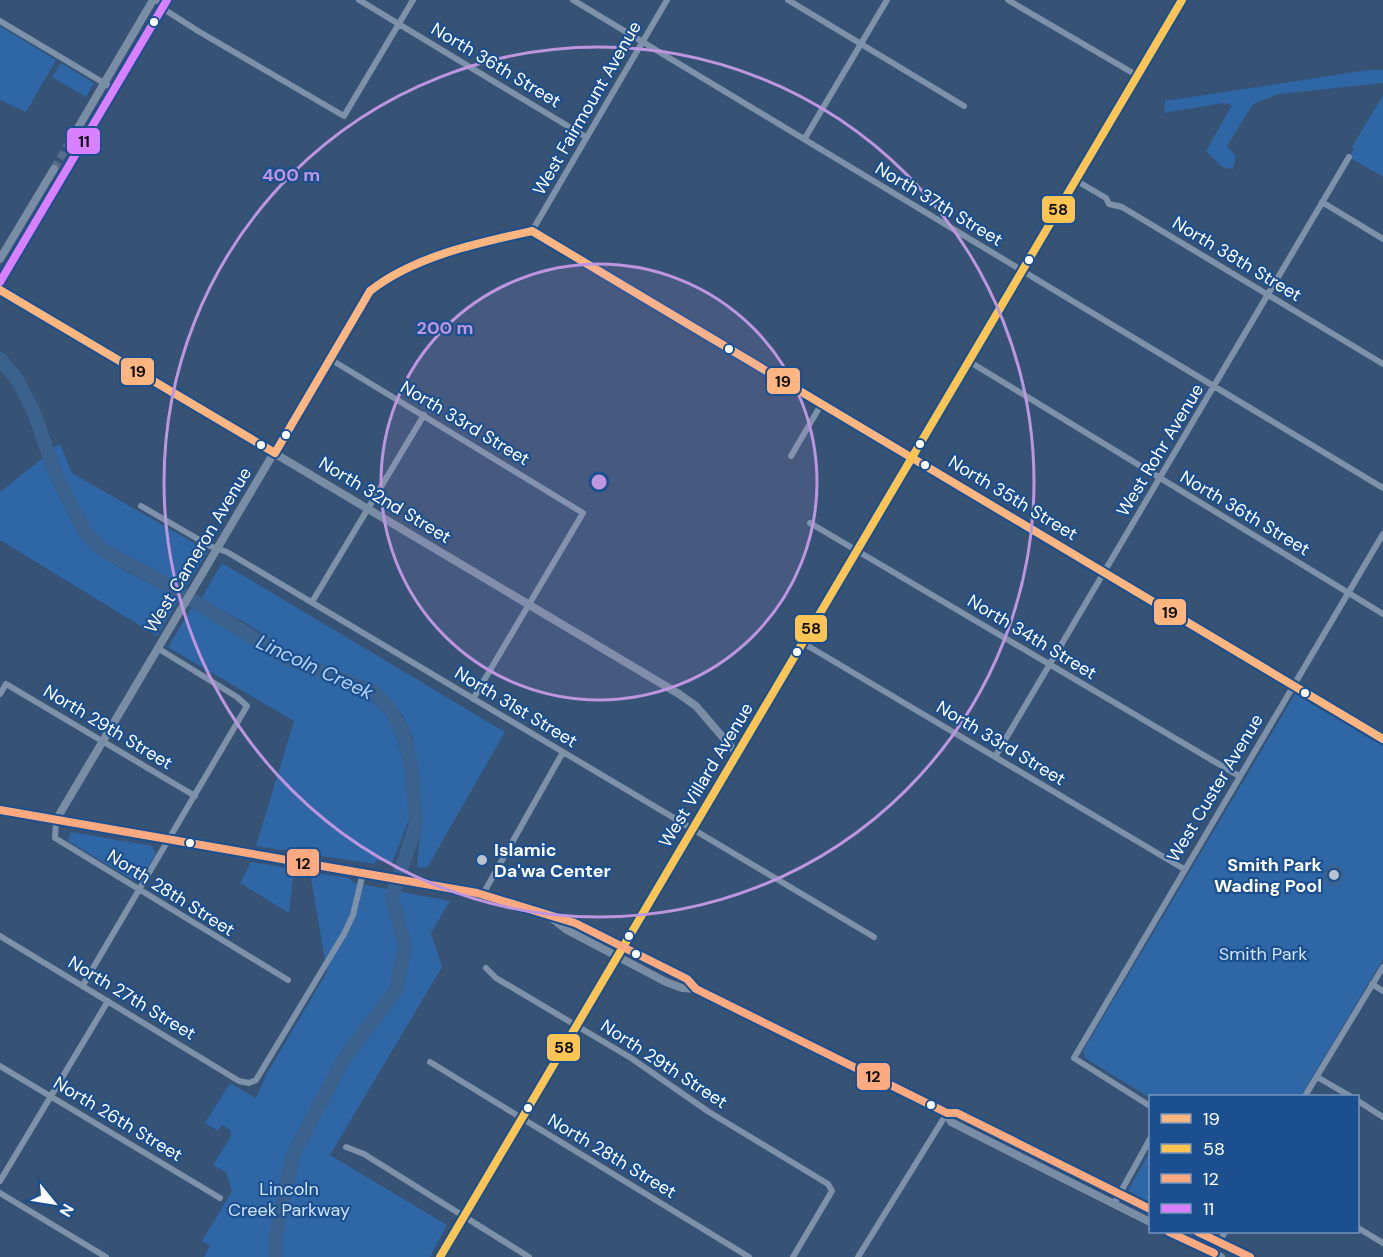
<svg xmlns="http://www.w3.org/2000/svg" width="1383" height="1257" font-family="'DM Sans',sans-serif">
<rect width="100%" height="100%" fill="#365274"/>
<path fill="#2f66a5" d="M0,26L56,60L26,112L0,100Z
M61,63L94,83L86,97L52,77Z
M1368,70H1383V83L1279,94L1253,104L1227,146L1236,156L1233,169L1222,167L1206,151L1232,105L1223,103L1164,113L1165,101Z
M1383,95V177L1349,157L1354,149L1352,147Z
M60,444L72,473L208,551L185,589L107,547L84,524L53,448Z
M43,458C56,485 67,518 85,541C101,562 155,586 180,598L157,636L0,540V492Z
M222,563L505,732L427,868L417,867L421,822L413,738L403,716L376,687L284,649L246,623L201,599Z
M192,607L290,665L366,695L393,722L407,777L410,817L392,863L377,860L374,864L256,846L294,721L168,647Z
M1295,694L1383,746V959L1301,1096L1150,1098L1085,1058L1083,1051Z
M71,832L152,846L156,854L140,880L135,881L68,841Z
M251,862L294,869L289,913L240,883Z
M310,872L349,878L354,883L450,901L431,933L442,967L330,1155L447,1225L430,1257H204L210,1246L202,1241L232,1191L226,1172L213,1165L231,1136L230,1130L222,1125L218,1131L205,1123L230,1083L256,1098L266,1075L327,972Z
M1150,1151V1202L1128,1191Z"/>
<path fill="#3b618d" d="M1324 875a10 10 0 1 1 20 0a10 10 0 1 1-20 0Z"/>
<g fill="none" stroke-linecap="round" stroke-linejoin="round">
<path stroke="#3b618d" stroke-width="14" d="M0,359L18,381L33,410L56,475L85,532L103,550L166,584L288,659L373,691L391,710L404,735L411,764L416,825L392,897L405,946L396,990L343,1060L293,1155L275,1239L276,1257"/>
<path stroke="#546c89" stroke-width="8" stroke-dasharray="8 4" stroke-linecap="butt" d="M54,169L72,138
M63,175L82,143"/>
<path stroke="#7d92a8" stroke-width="6" d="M158,0L162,8L198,31L344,116L413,0
M359,0L586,137
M573,0L1383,488
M788,0L964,106
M1008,0L1138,76
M0,21L114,89
M805,138L887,0
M1077,181L1106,198L1109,204L1122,207L1383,364
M1322,202L1383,239
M532,231L667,0
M330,359L583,513L473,699
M970,362L1383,614
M791,456L822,403
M141,506L210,546L227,552L874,937
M810,523L1239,776
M312,602L424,415
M803,643L1184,869
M0,694L6,684L195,796
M995,757L1349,157
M56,820L55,838L288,980
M483,894L563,752
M0,936L239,1081L249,1083L256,1080L344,934L353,915L363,873
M486,968L496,978L631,1058L709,1112L828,1184L832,1191L793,1257
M1372,984L1383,991
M83,985L247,706L237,697L159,649
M430,1062L749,1257
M0,1066L220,1198
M1317,1077L1350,1096
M1305,1096L1383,967
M1358,1101L1383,1117
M1150,1106L1074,1058L1383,534
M346,1147L364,1154L529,1257
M0,1181L108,1001
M0,1193L106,1257
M1114,1204L1150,1139
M1358,1228L1383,1243
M1213,1253L1225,1232
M858,1257L947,1113"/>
<path stroke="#798da4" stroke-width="8" d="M72,138L153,0
M82,143L167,0
M0,259L54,169
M0,282L63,175
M0,290L679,694L696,706L738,755
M0,810L477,893L575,923L672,971L687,979L696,989L947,1113H957L1150,1209
M56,820L370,291C392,266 497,238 532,231L1383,739
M553,919L567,930L666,982L682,988L696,989
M947,1113L951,1122L1150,1222
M1169,1232L1221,1257
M1198,1232L1250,1257
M440,1257L1182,0"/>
<g stroke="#1b4f8f" stroke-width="12">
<path id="bus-1" d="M532,231L1383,739
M0,290L275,453
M275,453L370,291C414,256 478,243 532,231"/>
</g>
<g stroke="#1b4f8f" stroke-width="12">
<path id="bus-2" d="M440,1257L1182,0"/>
</g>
<g stroke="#1b4f8f" stroke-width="12">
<path id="bus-3" d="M0,810L477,893L575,923L687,979L696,989L947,1113H957L1150,1209
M1169,1232L1214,1253
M1198,1232L1250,1257"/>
</g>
<g stroke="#1b4f8f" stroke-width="12">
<path id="bus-4" d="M0,282L167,0"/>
</g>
<use href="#bus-1" stroke="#ffb580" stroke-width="8"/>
<use href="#bus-2" stroke="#fcc553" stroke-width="8"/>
<use href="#bus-3" stroke="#ffa980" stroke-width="8"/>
<use href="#bus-4" stroke="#d880ff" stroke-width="8"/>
</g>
<circle cx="599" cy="482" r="218" fill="#bd96df" fill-opacity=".12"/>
<g fill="none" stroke="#bd96df" stroke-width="3">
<circle cx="599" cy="482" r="218"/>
<circle cx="599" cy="482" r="435"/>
</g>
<g fill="#fff" stroke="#1b4f8f" stroke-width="2">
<circle cx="154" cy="22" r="5"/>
<circle cx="1029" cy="260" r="5"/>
<circle cx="729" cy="349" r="5"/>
<circle cx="286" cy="435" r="5"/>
<circle cx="920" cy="444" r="5"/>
<circle cx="261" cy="445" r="5"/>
<circle cx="925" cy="465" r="5"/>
<circle cx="797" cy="652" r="5"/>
<circle cx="1305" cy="693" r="5"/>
<circle cx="190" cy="843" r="5"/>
<circle cx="629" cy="936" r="5"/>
<circle cx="636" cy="954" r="5"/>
<circle cx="931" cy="1105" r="5"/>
<circle cx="528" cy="1108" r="5"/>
</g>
<g fill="#b9c2ce" stroke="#1b4f8f" stroke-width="2">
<circle cx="482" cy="860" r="6"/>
<circle cx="1334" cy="875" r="6"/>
</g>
<g text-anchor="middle" stroke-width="4.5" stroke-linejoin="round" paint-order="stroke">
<g font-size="18" fill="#fff" stroke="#1b4f8f">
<text transform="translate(496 65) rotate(31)" y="6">North 36th Street</text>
<text transform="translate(587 108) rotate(-60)" y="6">West Fairmount Avenue</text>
<text transform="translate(939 204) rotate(31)" y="6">North 37th Street</text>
<text transform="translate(1237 259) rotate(31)" y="6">North 38th Street</text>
<text transform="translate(465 423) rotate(31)" y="6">North 33rd Street</text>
<text transform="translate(1160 450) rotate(-59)" y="6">West Rohr Avenue</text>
<text transform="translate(1013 498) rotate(31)" y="6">North 35th Street</text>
<text transform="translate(385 500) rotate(31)" y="6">North 32nd Street</text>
<text transform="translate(1245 513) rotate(31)" y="6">North 36th Street</text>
<text transform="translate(198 550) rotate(-59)" y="6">West Cameron Avenue</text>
<text transform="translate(1032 637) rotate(31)" y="6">North 34th Street</text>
<text transform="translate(516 707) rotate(31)" y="6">North 31st Street</text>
<text transform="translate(108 727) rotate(31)" y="6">North 29th Street</text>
<text transform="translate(1001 743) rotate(31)" y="6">North 33rd Street</text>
<text transform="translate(706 775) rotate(-59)" y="6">West Villard Avenue</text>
<text transform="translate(1215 788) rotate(-59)" y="6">West Custer Avenue</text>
<text transform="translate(171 893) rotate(32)" y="6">North 28th Street</text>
<text transform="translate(132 998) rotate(31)" y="6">North 27th Street</text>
<text transform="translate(664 1064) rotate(33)" y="6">North 29th Street</text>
<text transform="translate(118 1119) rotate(31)" y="6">North 26th Street</text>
<text transform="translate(612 1156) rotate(31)" y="6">North 28th Street</text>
</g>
<g font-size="18" font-weight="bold" fill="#fff" stroke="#1b4f8f" text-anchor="start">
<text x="494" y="856">Islamic<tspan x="494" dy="21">Da'wa Center</tspan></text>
<text x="1322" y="871" text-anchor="end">Smith Park<tspan x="1322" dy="21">Wading Pool</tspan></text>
</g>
<g font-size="18" fill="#cfe3fa" stroke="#1b4f8f">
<text x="1263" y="960">Smith Park</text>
<text x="289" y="1195">Lincoln<tspan x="289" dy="21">Creek Parkway</tspan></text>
</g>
<g font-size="20" font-style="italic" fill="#b5d3f5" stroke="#1b4f8f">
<text transform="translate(315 667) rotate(25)" y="7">Lincoln Creek</text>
</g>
</g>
<circle cx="599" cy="482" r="9" fill="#bd96df" stroke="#1b4f8f" stroke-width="3"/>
<g font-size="18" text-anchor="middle" font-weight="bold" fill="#bd96df" stroke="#1b4f8f" stroke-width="4.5" stroke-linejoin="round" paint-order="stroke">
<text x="291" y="181">400 m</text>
<text x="445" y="334">200 m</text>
</g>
<g stroke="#1b4f8f" stroke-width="2">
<rect x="66" y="127" width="35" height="28" rx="6" fill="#d880ff"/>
<rect x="1041" y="195" width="35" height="29" rx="6" fill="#fcc553"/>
<rect x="120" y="357" width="35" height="29" rx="6" fill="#ffb580"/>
<rect x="766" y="367" width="35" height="28" rx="6" fill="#ffb580"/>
<rect x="1153" y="598" width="34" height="28" rx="6" fill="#ffb580"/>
<rect x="794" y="614" width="34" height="29" rx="6" fill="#fcc553"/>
<rect x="286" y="848" width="34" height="29" rx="6" fill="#ffa980"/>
<rect x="546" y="1033" width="35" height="29" rx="6" fill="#fcc553"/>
<rect x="856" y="1062" width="35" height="29" rx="6" fill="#ffa980"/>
</g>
<g font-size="16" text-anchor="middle" font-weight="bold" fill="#111">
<text x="84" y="147">11</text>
<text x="1058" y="215">58</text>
<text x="138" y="377">19</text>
<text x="783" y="387">19</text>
<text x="1170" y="618">19</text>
<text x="811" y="634">58</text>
<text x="303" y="869">12</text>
<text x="564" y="1053">58</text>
<text x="873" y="1082">12</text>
</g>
<rect x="1149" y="1095" width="210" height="138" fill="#1b4f8f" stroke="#7695bc" stroke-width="1.5"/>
<rect x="1161" y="1114" width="30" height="9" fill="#ffb580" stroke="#7695bc" stroke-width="1.5"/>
<text x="1203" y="1125" font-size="18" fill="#ffffff">19</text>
<rect x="1161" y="1144" width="30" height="9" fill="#fcc553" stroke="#7695bc" stroke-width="1.5"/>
<text x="1203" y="1155" font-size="18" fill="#ffffff">58</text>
<rect x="1161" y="1174" width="30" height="9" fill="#ffa980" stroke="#7695bc" stroke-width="1.5"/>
<text x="1203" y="1185" font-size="18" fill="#ffffff">12</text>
<rect x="1161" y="1204" width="30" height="9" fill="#d880ff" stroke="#7695bc" stroke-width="1.5"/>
<text x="1203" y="1215" font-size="18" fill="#ffffff">11</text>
<g transform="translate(54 1203) rotate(120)" stroke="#1b4f8f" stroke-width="4.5" paint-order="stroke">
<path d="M0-4.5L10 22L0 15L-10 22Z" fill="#ffffff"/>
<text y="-9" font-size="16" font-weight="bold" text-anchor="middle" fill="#ffffff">N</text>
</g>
</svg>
